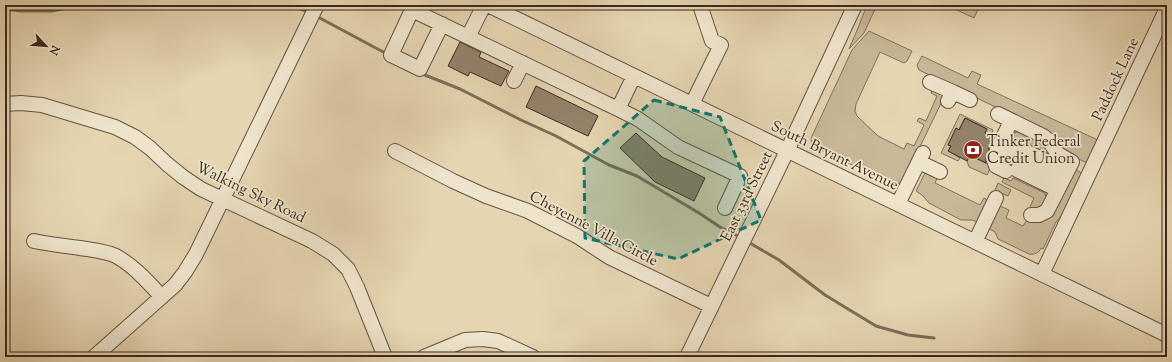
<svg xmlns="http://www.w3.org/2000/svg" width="1172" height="362" font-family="'Sorts Mill Goudy',serif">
<rect width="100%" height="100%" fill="#e5d5b1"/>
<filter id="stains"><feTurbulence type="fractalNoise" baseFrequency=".005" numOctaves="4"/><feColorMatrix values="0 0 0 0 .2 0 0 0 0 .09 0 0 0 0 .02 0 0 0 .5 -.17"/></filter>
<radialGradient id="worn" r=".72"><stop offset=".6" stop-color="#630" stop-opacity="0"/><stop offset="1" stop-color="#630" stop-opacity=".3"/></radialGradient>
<path fill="#c8b898" stroke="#81705b" d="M867,5H877L864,33L849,49L858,28Z
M946,5H980L974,18Z
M869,31L912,51L907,61L904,63L880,52L856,104L855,111L857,116L878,136L904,149L907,143L914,146L924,125L917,121L919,118L926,121L937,96L931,93L932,90L945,95L902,184L883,180L817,148C812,144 810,142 812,136L852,50Z
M922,56L968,78L972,71L981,75L977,84L1100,141L1087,162H1085L1066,153L1045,131L919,70L917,65Z
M960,114L993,130L991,136L985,133L987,129L965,118L959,130L956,129L949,151L960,158L958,161L941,153Z
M1018,131L1043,144L1054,158L1011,138L1013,134Z
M970,155L987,164L990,158L992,165L987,175L969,167L967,161Z
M1076,170L1080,172L1082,174L1070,205L1056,222L1043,249L1041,248C1039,253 1034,255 1029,254L998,239L995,232L988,228L998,207L1000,206L1009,210L1006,218L1023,226L1027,220C1036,222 1042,223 1051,216L1074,171Z
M927,172L938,176L935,183L980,205L984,198L986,199L987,201L978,222L972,220H961L929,203L922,195L916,191L925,173Z
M1004,178L1011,181L1013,178L1045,193L1046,197L1042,207L1035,210L1030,207L1034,198L1002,182Z
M998,183L1011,190L1008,196L996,191L995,190Z"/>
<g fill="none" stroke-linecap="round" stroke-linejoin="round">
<path stroke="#7e6d58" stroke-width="3" d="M293,5L309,13
M5,9L20,11H52L83,5
M316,16L387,54
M420,73L460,89L521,120L556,136L609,165L637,176L699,213L720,227L742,238
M748,242L779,260L825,295L876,326L908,335L934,338"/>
</g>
<path fill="#93826a" stroke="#3a291e" d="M460,42L481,52L479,57L509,71L501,86L470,72L468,76L448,66Z
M536,86L598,116L588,136L526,107Z
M965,118L987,129L985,133L994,137L989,147V153L986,158V163L970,155L967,161L948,151L951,146L948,145L956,128L959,130Z
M636,133L662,157L705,178L694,201L655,182L620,148Z"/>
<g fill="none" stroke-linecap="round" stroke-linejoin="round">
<g stroke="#655443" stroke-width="16">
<path id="minor" d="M488,5L1167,335
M442,24L420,69L391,55L412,10L618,109
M468,37L484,5
M634,76L618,109L638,119L678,147L740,176L725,208
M514,81L523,63
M930,82L953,92
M948,101L953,92L970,100
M5,104L21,103L42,105L115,127L135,137L150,148L167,164L183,177L201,189L312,241L333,254L348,269L357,287L385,357
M692,104L721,45L712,41L700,5
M998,114L1043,136L1049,141L1058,154L1072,162L1047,211L1039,215H1031
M1005,135C1005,143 1011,144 1018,147
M1004,139L1002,151L1013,157
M997,150L1011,121
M395,151L453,181L486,196L528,211L577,236L609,257L711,306
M1025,151L1067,171
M994,160L996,166L1006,171
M1021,161L1062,181
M919,162L940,172
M1017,170L1058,190
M898,204L923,153
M34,241C49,244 65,246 80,248C92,250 105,251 116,256C134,266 148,282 162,297
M975,242L996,198
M1042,274L1167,8
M94,357L175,285L185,272L196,254L317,5
M424,357L465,340L483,339L498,341L533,357
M687,357L787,151L855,5"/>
</g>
<use href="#minor" stroke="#eee4cc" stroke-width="14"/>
</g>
<path fill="#0f766e" fill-opacity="0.2" stroke="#0f766e" stroke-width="3" stroke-dasharray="8 5" stroke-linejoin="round" d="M654,100L720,117L761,220L678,259L585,238L584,161Z"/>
<defs>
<g id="bank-disc" transform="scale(1)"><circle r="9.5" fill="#8f2418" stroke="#eee4cc"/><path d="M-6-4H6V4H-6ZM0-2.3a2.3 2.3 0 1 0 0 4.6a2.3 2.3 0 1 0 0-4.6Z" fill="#fff"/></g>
</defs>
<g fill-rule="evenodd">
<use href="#bank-disc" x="973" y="150"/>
</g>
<g text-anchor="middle" stroke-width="3.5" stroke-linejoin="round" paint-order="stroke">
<g font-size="15" fill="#3a291e" stroke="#eee4cc">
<text transform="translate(1115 79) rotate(-65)" y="5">Paddock Lane</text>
<text transform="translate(835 155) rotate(26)" y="5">South Bryant Avenue</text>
<text transform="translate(251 192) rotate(26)" y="5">Walking Sky Road</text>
<text transform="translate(746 196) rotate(-64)" y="5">East 33rd Street</text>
<text transform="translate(594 228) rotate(28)" y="5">Cheyenne Villa Circle</text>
</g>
<g font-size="15" fill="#3a291e" stroke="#eee4cc" text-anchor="start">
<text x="987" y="146">Tinker Federal<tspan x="987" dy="17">Credit Union</tspan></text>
</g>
</g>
<rect width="1172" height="362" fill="none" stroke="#e5d5b1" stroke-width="20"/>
<rect x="6" y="6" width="1160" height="350" fill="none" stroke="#3a291e" stroke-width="2"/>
<rect x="10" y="10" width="1152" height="342" fill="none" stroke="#3a291e"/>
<g transform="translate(46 46) rotate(116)" stroke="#eee4cc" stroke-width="3" paint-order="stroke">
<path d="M0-3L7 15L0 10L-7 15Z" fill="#3a291e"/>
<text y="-6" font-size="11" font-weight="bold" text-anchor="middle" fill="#3a291e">N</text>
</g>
<rect width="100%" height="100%" filter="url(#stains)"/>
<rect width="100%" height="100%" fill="url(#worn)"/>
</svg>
